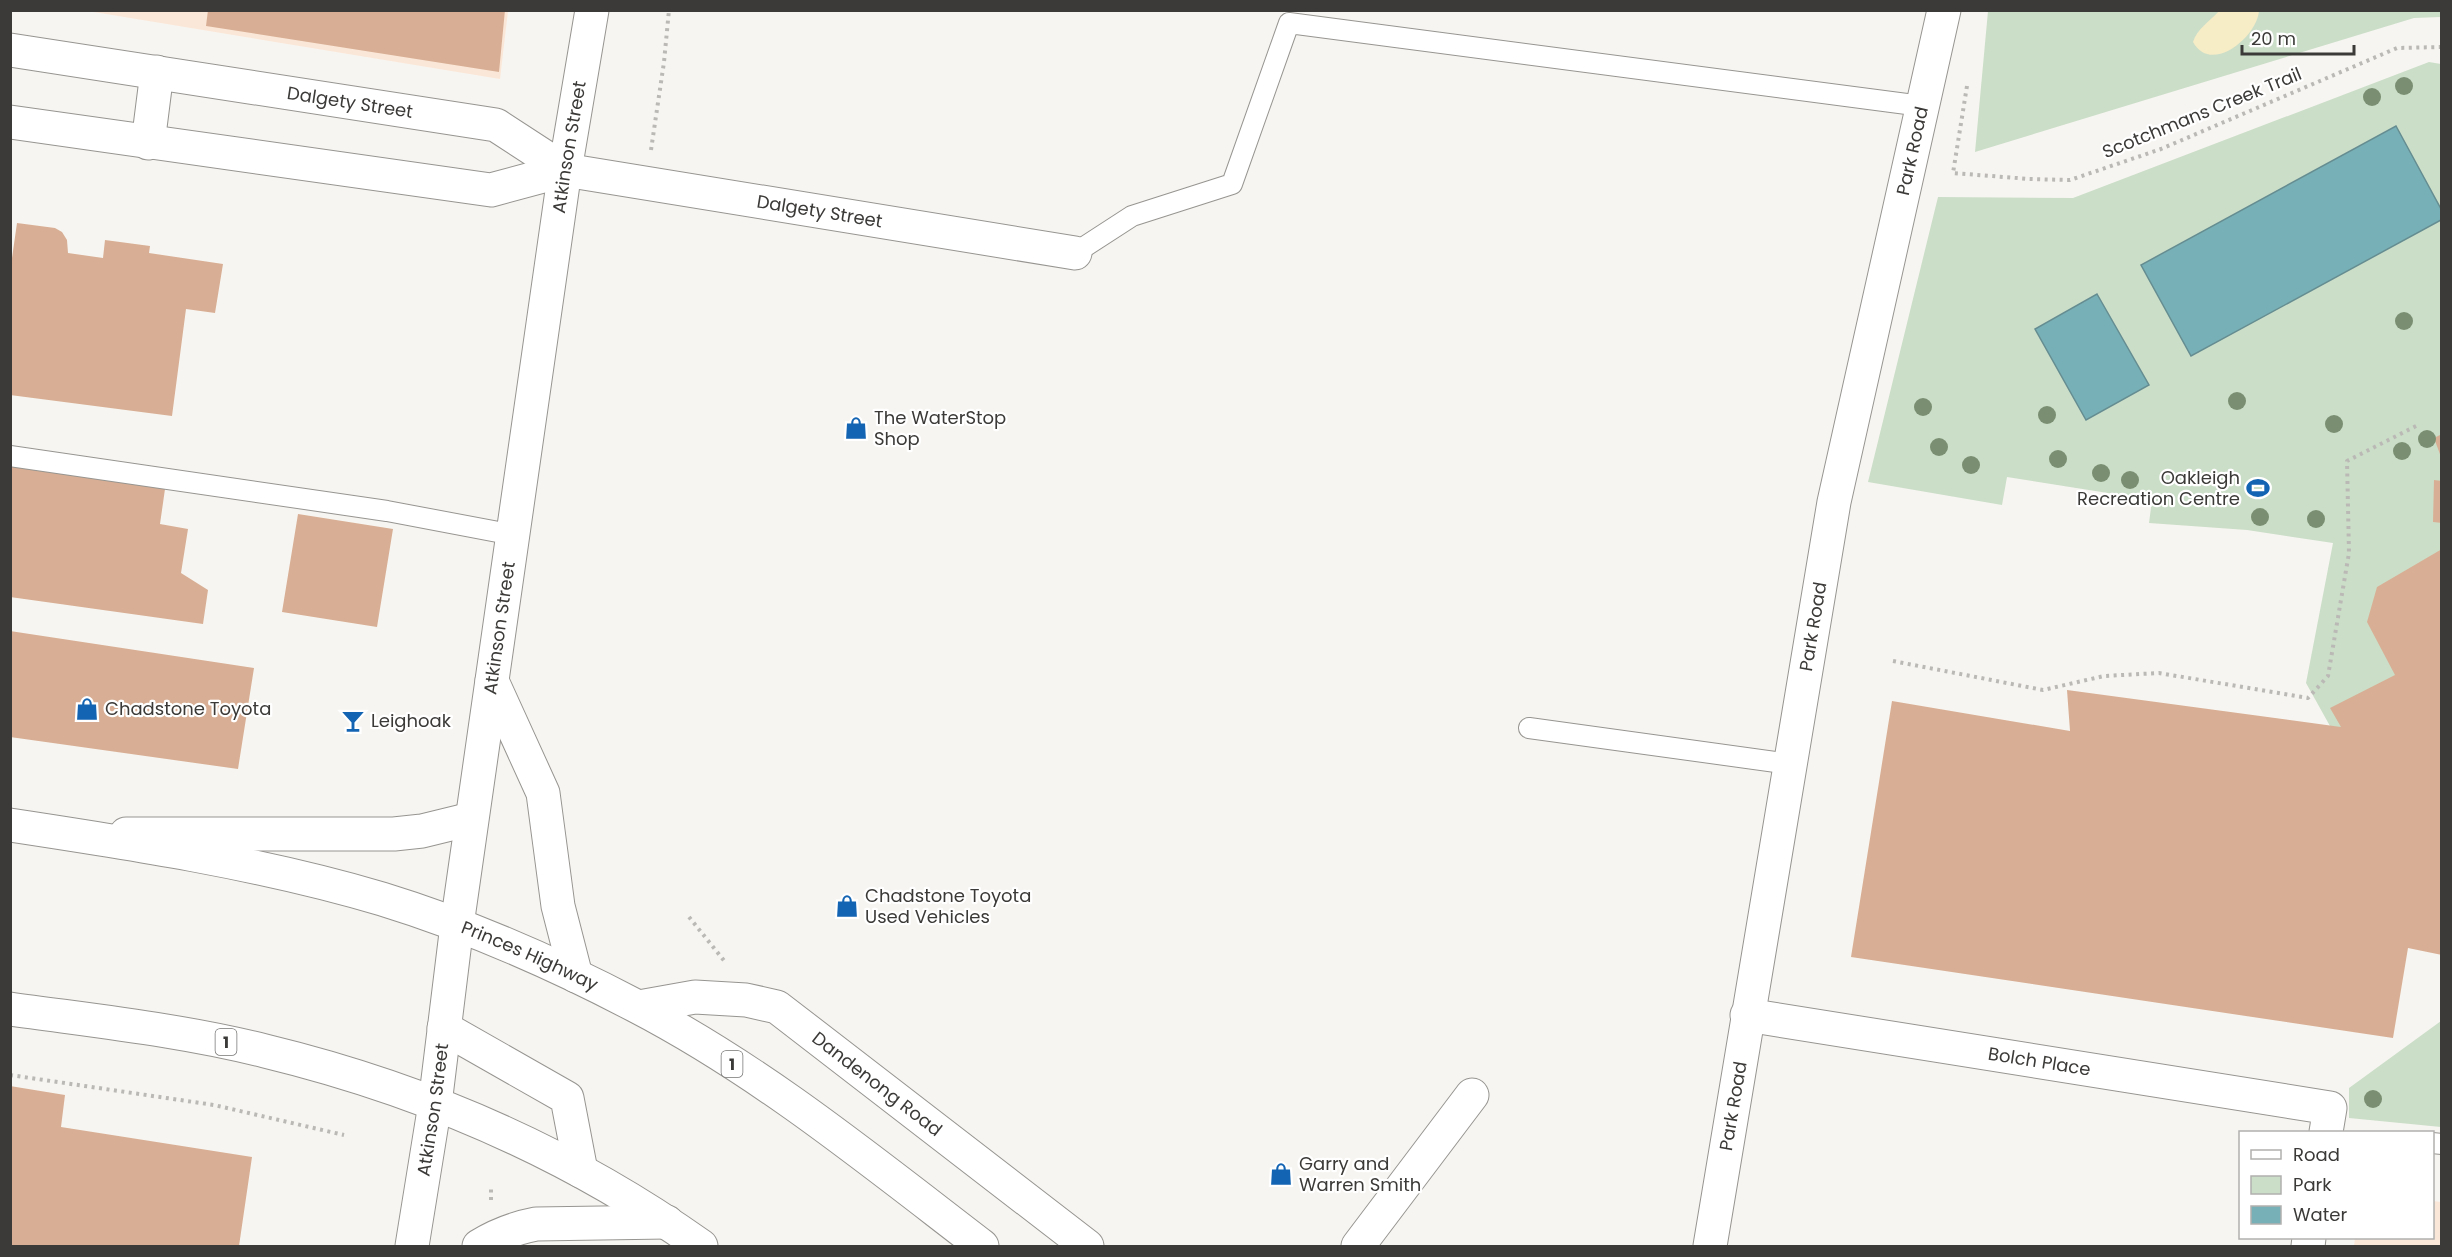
<svg xmlns="http://www.w3.org/2000/svg" width="2452" height="1257" font-family="Poppins,sans-serif">
<rect width="100%" height="100%" fill="#f7f5f1"/>
<path fill="#fbe7d8" d="M88,11H508L500,79Z
M2433,1201L2441,1202V1246H2354L2355,1238H2432Z"/>
<path fill="#cbdec8" d="M1988,11H2441V17L2414,18L1975,152Z
M2429,62L2441,64V925L2306,683L2333,543L2247,530L2149,523L2152,500L2007,477L2002,505L1868,482L1938,197L2073,198Z
M2441,1021V1127L2349,1118V1088Z"/>
<path fill="#f6ecc6" d="M2219,11H2259C2257,37 2211,75 2193,42C2197,29 2210,21 2219,11Z"/>
<path fill="#77b1b7" stroke="#658d91" stroke-width="1.5" d="M2396,126L2441,209V220L2191,356L2141,265Z
M2097,294L2149,385L2086,420L2035,329Z"/>
<path fill="#d8af94" d="M208,10H505L499,72L206,26Z
M17,223L55,228L62,232L67,240L68,253L103,258L105,240L150,246L149,253L223,264L215,313L186,309L172,416L10,395V272Z
M2442,434V457H2441L2434,438Z
M10,465L165,489L160,524L188,529L181,573L208,590L203,624L10,597Z
M2434,480L2442,481V523L2433,522Z
M298,514L393,529L377,627L282,612Z
M2442,549V955L2408,948L2393,1038L1851,957L1892,701L2070,731L2067,690L2341,727L2330,708L2395,675L2367,622L2377,587Z
M10,631L254,668L238,769L10,737Z
M10,1086L65,1095L61,1127L252,1157L239,1246H10Z"/>
<g fill="none" stroke-linecap="round" stroke-linejoin="round">
<g stroke="#979591" stroke-width="22">
<path id="lane" d="M1075,253L1132,216L1232,184L1289,23L1922,106
M10,456L387,511L514,535
M1529,728L1790,764
M2432,1143L2442,1144"/>
</g>
<g stroke="#979591" stroke-width="35">
<g id="street">
<path id="s1" d="M10,50L496,125L565,170L1075,253"/>
<path d="M10,122L491,190L565,170"/>
<path d="M148,143L157,72"/>
<path d="M492,681L543,793L558,906L576,976"/>
<path d="M126,834H394L422,831L471,819"/>
<path id="s2" d="M457,925L565,170L592,10"/>
<path id="s3" d="M639,1007L695,997L746,1000L777,1007L1087,1246"/>
<path id="s4" d="M1747,1015L2330,1108L2326,1132"/>
<path d="M1358,1246L1472,1095"/>
<path id="s5" d="M1710,1246L1834,502L1944,10"/>
<path d="M2308,1246L2309,1238"/>
</g>
</g>
<g stroke="#979591" stroke-width="35">
<g id="secondary">
<path id="s6" d="M412,1246L435,1104L457,925"/>
<path d="M479,1246C497,1235 515,1228 536,1224L667,1222"/>
</g>
</g>
<g stroke="#979591" stroke-width="35">
<g id="highway">
<path id="s7" d="M10,825C135,844 261,863 382,899C470,926 554,963 636,1006C761,1071 871,1161 982,1246"/>
<path d="M10,1009C95,1021 182,1030 265,1051C422,1089 570,1153 701,1246"/>
<path d="M444,1028L567,1098L581,1171"/>
</g>
</g>
<path stroke="#bbb9b6" stroke-width="4" stroke-dasharray="3 4.5" stroke-linecap="butt" d="M1967,86L1953,173L2029,179L2070,180L2161,149L2397,48L2442,47
M651,150L664,62L669,10
M1893,661L2043,690L2104,676L2159,673L2308,698L2328,676L2349,553L2347,461L2420,424
M689,917L726,963
M10,1075L214,1105L344,1135
M491,1200V1188"/>
<use href="#lane" stroke="#fff" stroke-width="20"/>
<use href="#street" stroke="#fff" stroke-width="33"/>
<use href="#secondary" stroke="#fff" stroke-width="33"/>
<use href="#highway" stroke="#fff" stroke-width="33"/>
</g>
<g fill="#7a8f72">
<circle cx="2404" cy="86" r="9"/>
<circle cx="2372" cy="97" r="9"/>
<circle cx="2404" cy="321" r="9"/>
<circle cx="2237" cy="401" r="9"/>
<circle cx="1923" cy="407" r="9"/>
<circle cx="2047" cy="415" r="9"/>
<circle cx="2334" cy="424" r="9"/>
<circle cx="2427" cy="439" r="9"/>
<circle cx="1939" cy="447" r="9"/>
<circle cx="2402" cy="451" r="9"/>
<circle cx="2058" cy="459" r="9"/>
<circle cx="1971" cy="465" r="9"/>
<circle cx="2101" cy="473" r="9"/>
<circle cx="2130" cy="480" r="9"/>
<circle cx="2260" cy="517" r="9"/>
<circle cx="2316" cy="519" r="9"/>
<circle cx="2373" cy="1099" r="9"/>
</g>
<defs>
<g id="shop-bare" transform="scale(1.8)"><path d="M-5-2.5h2.3a2.7 3.5 0 0 1 5.4 0H5L5.5 6h-11ZM-1.5-2.5h3a1.5 2.3 0 0 0-3 0Z" fill="#1364b2" stroke="#fff" stroke-width="2.5" paint-order="stroke"/></g>
<g id="stadium-bare" transform="scale(1.8)"><path d="M0-5a6.5 5 0 1 0 0 10a6.5 5 0 1 0 0-10ZM-3.5-1.8h7v3.6h-7Z" fill="#1364b2" stroke="#fff" stroke-width="2.5" paint-order="stroke"/></g>
<g id="bar-bare" transform="scale(1.8)"><path d="M-6-5H6L.8 .8V4.5H3.5V6h-7V4.5H-.8V.8Z" fill="#1364b2" stroke="#fff" stroke-width="2.5" paint-order="stroke"/></g>
</defs>
<g fill-rule="evenodd">
<use href="#shop-bare" x="856" y="428"/>
<use href="#stadium-bare" x="2258" y="488"/>
<use href="#shop-bare" x="87" y="709"/>
<use href="#bar-bare" x="353" y="721"/>
<use href="#shop-bare" x="847" y="906"/>
<use href="#shop-bare" x="1281" y="1174"/>
</g>
<g text-anchor="middle" stroke-width="4.5" stroke-linejoin="round" paint-order="stroke">
<g fill="#fff" stroke="#767574" stroke-width="1.5">
<rect x="215.5" y="1029" width="21" height="26" rx="4.5"/>
<rect x="721.5" y="1051" width="21" height="26" rx="4.5"/>
</g>
<g font-size="16" font-weight="bold" fill="#3b3a38">
<text x="226" y="1048">1</text>
<text x="732" y="1070">1</text>
</g>
<g font-size="18" fill="#3b3a38" stroke="#fff">
<text dy="6" stroke="none"><textPath href="#s1" startOffset="344">Dalgety Street</textPath></text>
<text transform="translate(2202 113) rotate(-22)" y="6">Scotchmans Creek Trail</text>
<text dy="6" stroke="none"><textPath href="#s2" startOffset="786">Atkinson Street</textPath></text>
<text dy="6" stroke="none"><textPath href="#s5" startOffset="1114">Park Road</textPath></text>
<text dy="6" stroke="none"><textPath href="#s1" startOffset="832">Dalgety Street</textPath></text>
<text dy="6" stroke="none"><textPath href="#s5" startOffset="628">Park Road</textPath></text>
<text dy="6" stroke="none"><textPath href="#s2" startOffset="300">Atkinson Street</textPath></text>
<text dy="6" stroke="none"><textPath href="#s7" startOffset="538">Princes Highway</textPath></text>
<text dy="6" stroke="none"><textPath href="#s4" startOffset="296">Bolch Place</textPath></text>
<text dy="6" stroke="none"><textPath href="#s3" startOffset="266">Dandenong Road</textPath></text>
<text dy="6" stroke="none"><textPath href="#s5" startOffset="142">Park Road</textPath></text>
<text dy="6" stroke="none"><textPath href="#s6" startOffset="138">Atkinson Street</textPath></text>
</g>
<g font-size="18" fill="#3b3a38" stroke="#fff" text-anchor="start">
<text x="874" y="424">The WaterStop<tspan x="874" dy="21">Shop</tspan></text>
<text x="2240" y="484" text-anchor="end">Oakleigh<tspan x="2240" dy="21">Recreation Centre</tspan></text>
<text x="105" y="715">Chadstone Toyota</text>
<text x="371" y="727">Leighoak</text>
<text x="865" y="902">Chadstone Toyota<tspan x="865" dy="21">Used Vehicles</tspan></text>
<text x="1299" y="1170">Garry and<tspan x="1299" dy="21">Warren Smith</tspan></text>
</g>
</g>
<rect width="2452" height="1257" fill="none" stroke="#3b3a38" stroke-width="24"/>
<rect x="2239" y="1131" width="195" height="108" fill="#ffffff" stroke="#b1b0af" stroke-width="1.5"/>
<rect x="2251" y="1150" width="30" height="9" fill="#ffffff" stroke="#b1b0af" stroke-width="1.5"/>
<text x="2293" y="1161" font-size="18" fill="#3b3a38">Road</text>
<rect x="2251" y="1176" width="30" height="18" fill="#cbdec8" stroke="#b1b0af" stroke-width="1.5"/>
<text x="2293" y="1191" font-size="18" fill="#3b3a38">Park</text>
<rect x="2251" y="1206" width="30" height="18" fill="#77b1b7" stroke="#b1b0af" stroke-width="1.5"/>
<text x="2293" y="1221" font-size="18" fill="#3b3a38">Water</text>
<path d="M2242 45v9h112v-9" fill="none" stroke="#3b3a38" stroke-width="3"/>
<text x="2251" y="45" font-size="18" fill="#3b3a38" stroke="#ffffff" stroke-width="4.5" paint-order="stroke">20 m</text>
</svg>
